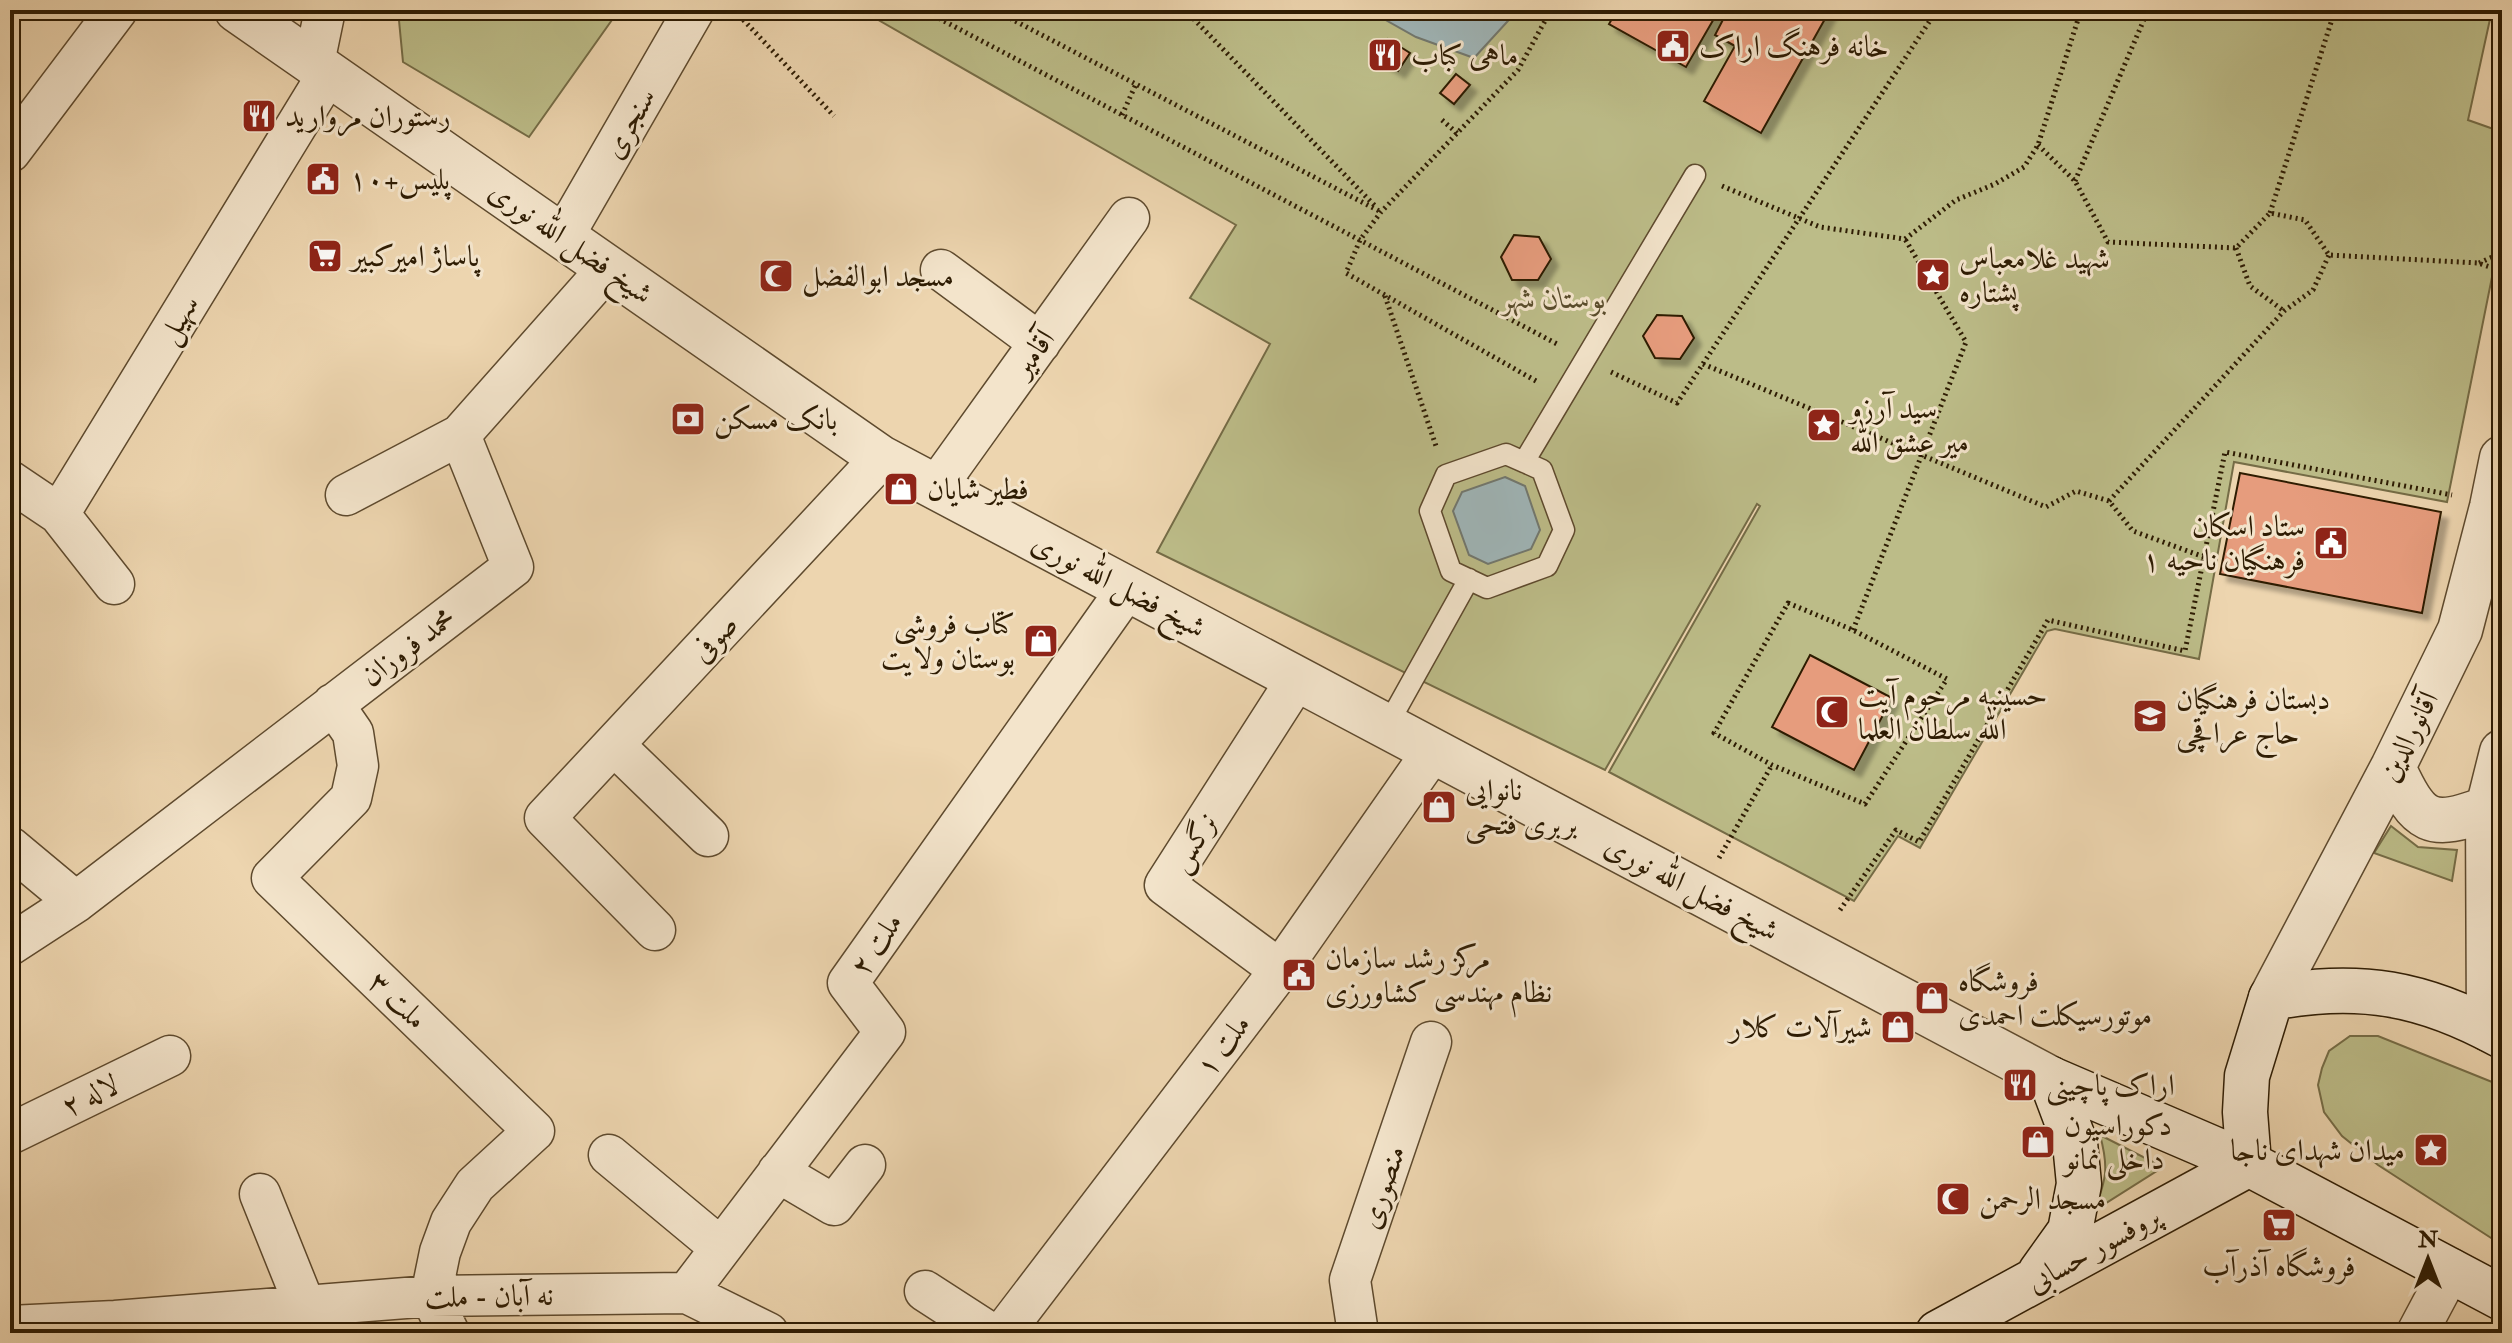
<svg xmlns="http://www.w3.org/2000/svg" width="2512" height="1343" font-family="'IM FELL Double Pica',Amiri,serif">
<defs>
<filter id="shadow"><feDropShadow dx="7" dy="7" stdDeviation="2" flood-color="#0004"/></filter>
</defs>
<rect width="100%" height="100%" fill="#edd5af"/>
<filter id="stains"><feTurbulence type="fractalNoise" baseFrequency=".0025" numOctaves="4"/><feColorMatrix values="0 0 0 0 .2 0 0 0 0 .09 0 0 0 0 .02 0 0 0 .5 -.17"/></filter>
<radialGradient id="worn" r=".72"><stop offset=".6" stop-color="#630" stop-opacity="0"/><stop offset="1" stop-color="#630" stop-opacity=".3"/></radialGradient>
<path fill="#bcbc88" stroke="#756c46" stroke-width="2" d="M398,10H619L529,137L403,62Z
M861,10H2492L2468,120L2502,132V227L2447,502L2234,462L2199,659L2055,629L2047,631L1920,848L1898,836L1854,901L1609,772L1760,506L1757,504L1605,770L1157,552L1270,344L1190,298L1236,225Z
M2391,826L2418,847L2457,850L2452,881L2374,853Z
M2350,1036H2378L2502,1086V1245L2378,1165L2342,1136L2324,1112L2318,1085L2322,1068L2329,1051Z
M2100,1135L2163,1167L2095,1210C2106,1179 2109,1168 2100,1135Z"/>
<path fill="#9fb5b7" stroke="#72786f" stroke-width="2" d="M1368,10H1444L1456,14H1471L1481,10H1518L1474,58L1416,37Z
M1505,477L1525,486L1540,530L1531,549L1488,564L1469,555L1453,511L1462,492Z"/>
<path fill="#e69c7d" stroke="#2e1c03" stroke-width="2" filter="url(#shadow)" d="M1617,10H1719L1686,67L1609,24Z
M1728,10H1830L1761,133L1704,101L1735,46L1715,35Z
M1388,39L1410,53L1398,71L1376,57Z
M1456,74L1470,85L1454,104L1440,93Z
M1514,235L1539,237L1551,259L1538,280H1512L1501,257Z
M1657,315L1682,316L1694,338L1680,359L1655,358L1643,336Z
M2240,473L2441,512L2422,613L2220,574Z
M1810,655L1892,698L1854,770L1772,727Z"/>
<g fill="none" stroke-linecap="round" stroke-linejoin="round">
<g stroke="#5e4a2e" stroke-width="23">
<path id="service" d="M1506,454L1542,470L1564,530L1547,566L1487,588L1451,571L1430,511L1446,475Z
M1524,462L1695,175
M1387,726L1469,579"/>
</g>
<g stroke="#5e4a2e" stroke-width="43">
<path id="minor" d="M314,63L325,10
M10,152L117,10
M563,237L694,10
M941,270L1040,343
M10,481L59,514L328,74
M936,487L1129,218
M346,495L460,435
M59,514L114,584
M333,704L353,733L358,766L351,798L272,878L534,1131L475,1185L451,1222L440,1252L431,1296L449,1333
M614,745L708,836
M10,847L76,902
M655,930L545,818L881,458
M10,945L76,902L513,567L460,435L608,268
M1280,970L1165,885L1297,679
M10,1134L170,1056
M609,1155L721,1248
M778,1172L834,1205L865,1165
M260,1194L305,1306
M925,1291L990,1333
M687,1293L885,1032L848,983L1127,589
M10,1326L115,1321L431,1296L687,1293L768,1333
M1003,1333L1280,970L1433,751
M1358,1333L1350,1280L1431,1042
M2417,1333L2451,1269"/>
</g>
<g stroke="#5e4a2e" stroke-width="47">
<path id="tertiary" d="M237,10L881,458L2051,1079
M2393,767C2418,823 2430,831 2488,808
M2271,998L2393,767L2460,630L2492,507L2502,458
M2489,1029L2488,808L2502,752"/>
</g>
<g stroke="#2e1c03" stroke-width="47">
<path id="secondary" d="M2051,1079L2249,1164L2502,1298
M2249,1164L2245,1112L2247,1076L2271,998C2359,981 2424,993 2502,1036
M2040,1273L2070,1231L2079,1184L2075,1143L2051,1079
M1938,1333L2249,1164"/>
</g>
<path stroke="#2e1c03" stroke-width="5" stroke-dasharray="2 4" stroke-linecap="butt" d="M923,10L1559,345
M994,10L1381,212
M1185,10L1377,208
M735,11L834,116
M942,20L948,10
M1122,115L1136,84
M1442,120L1458,134
M2038,145L2075,181L2108,242L2236,248L2270,213L2305,220L2329,255L2478,263L2502,271
M2075,181L2148,10
M1722,186L1820,227L1905,239L1956,200L1995,184L2024,167L2038,145L2081,10
M2270,213L2335,10
M2236,248L2250,286L2284,311
M2479,263L2497,255L2502,250
M1385,296L1436,446
M1703,364L2046,507L2076,491L2109,501L2133,531L2204,557
M1611,372L1677,403L1937,10
M1536,381L1346,273L1360,240L1381,212L1518,70L1551,10
M2109,501L2284,311L2313,290L2329,255
M1788,603L1853,630L1947,679L1865,804L1772,765L1714,733Z
M1853,630L1966,342L1905,239
M1719,858L1772,765
M1840,910L1896,830L1919,842L2048,620L2185,651L2225,452L2452,495"/>
<use href="#service" stroke="#f3e4cb" stroke-width="20"/>
<use href="#minor" stroke="#f3e4cb" stroke-width="40"/>
<use href="#tertiary" stroke="#f3e4cb" stroke-width="44"/>
<use href="#secondary" stroke="#f3e4cb" stroke-width="44"/>
</g>
<defs>
<g id="civic-square" transform="scale(1.8)"><rect x="-9" y="-9" width="18" height="18" rx="4" fill="#8f2418" stroke="#f3e4cb"/><path d="M-.6-6.5H3V-4.5H.6V-3L4-1V1h2V6H-6V1h2V-1L-.6-3ZM-1.2 2.5V6h2.4V2.5Z" fill="#fff"/></g>
<g id="restaurant-square" transform="scale(1.8)"><rect x="-9" y="-9" width="18" height="18" rx="4" fill="#8f2418" stroke="#f3e4cb"/><path d="M-5-6h1v4h1v-4h1v4h1v-4h1v5L-1.5 .5V6h-2V.5L-5-1ZM5-6V6H3V1.5H1.5Q1.5-4 5-6Z" fill="#fff"/></g>
<g id="supermarket-square" transform="scale(1.8)"><rect x="-9" y="-9" width="18" height="18" rx="4" fill="#8f2418" stroke="#f3e4cb"/><path d="M-6-5.5h2.5l.6 2H6L4.5 2H-2.5L-4.4-4H-6ZM-1.5 3.2a1.3 1.3 0 1 0 .1 0ZM3 3.2a1.3 1.3 0 1 0 .1 0Z" fill="#fff"/></g>
<g id="sight-square" transform="scale(1.8)"><rect x="-9" y="-9" width="18" height="18" rx="4" fill="#8f2418" stroke="#f3e4cb"/><path d="M0-6L1.8-2.2L6-1.7L2.9 1.2L3.7 5.4L0 3.3L-3.7 5.4L-2.9 1.2L-6-1.7L-1.8-2.2Z" fill="#fff"/></g>
<g id="mosque-square" transform="scale(1.8)"><rect x="-9" y="-9" width="18" height="18" rx="4" fill="#8f2418" stroke="#f3e4cb"/><path d="M3.5-4.9A6 6 0 1 0 3.5 4.9A5 5 0 1 1 3.5-4.9Z" fill="#fff"/></g>
<g id="bank-square" transform="scale(1.8)"><rect x="-9" y="-9" width="18" height="18" rx="4" fill="#8f2418" stroke="#f3e4cb"/><path d="M-6-4H6V4H-6ZM0-2.3a2.3 2.3 0 1 0 0 4.6a2.3 2.3 0 1 0 0-4.6Z" fill="#fff"/></g>
<g id="shop-square" transform="scale(1.8)"><rect x="-9" y="-9" width="18" height="18" rx="4" fill="#8f2418" stroke="#f3e4cb"/><path d="M-5-2.5h2.3a2.7 3.5 0 0 1 5.4 0H5L5.5 6h-11ZM-1.5-2.5h3a1.5 2.3 0 0 0-3 0Z" fill="#fff"/></g>
<g id="school-square" transform="scale(1.8)"><rect x="-9" y="-9" width="18" height="18" rx="4" fill="#8f2418" stroke="#f3e4cb"/><path d="M0-5L7-2L0 1L-7-2ZM-4 1L0 2.5L4 1V4Q0 6-4 4Z" fill="#fff"/></g>
</defs>
<g fill-rule="evenodd">
<use href="#civic-square" x="1673" y="46"/>
<use href="#restaurant-square" x="1385" y="55"/>
<use href="#restaurant-square" x="259" y="116"/>
<use href="#civic-square" x="323" y="179"/>
<use href="#supermarket-square" x="325" y="256"/>
<use href="#sight-square" x="1933" y="275"/>
<use href="#mosque-square" x="776" y="276"/>
<use href="#bank-square" x="688" y="419"/>
<use href="#sight-square" x="1824" y="425"/>
<use href="#shop-square" x="901" y="489"/>
<use href="#civic-square" x="2331" y="543"/>
<use href="#shop-square" x="1041" y="641"/>
<use href="#mosque-square" x="1832" y="712"/>
<use href="#school-square" x="2150" y="716"/>
<use href="#shop-square" x="1439" y="807"/>
<use href="#civic-square" x="1299" y="975"/>
<use href="#shop-square" x="1932" y="998"/>
<use href="#shop-square" x="1898" y="1027"/>
<use href="#restaurant-square" x="2020" y="1085"/>
<use href="#shop-square" x="2038" y="1142"/>
<use href="#sight-square" x="2431" y="1150"/>
<use href="#mosque-square" x="1953" y="1199"/>
<use href="#supermarket-square" x="2279" y="1225"/>
</g>
<g text-anchor="middle" stroke-width="6" stroke-linejoin="round" paint-order="stroke">
<g font-size="30" fill="#2e1c03" stroke="#f3e4cb" text-anchor="start">
<text x="1699" y="56">خانه فرهنگ اراک</text>
<text x="1411" y="65">ماهی کباب</text>
<text x="285" y="126">رستوران مروارید</text>
<text x="349" y="189">پلیس+۱۰</text>
<text x="351" y="266">پاساژ امیرکبیر</text>
<text x="1959" y="268">شهید غلامعباس<tspan x="1959" dy="34">پشتاره</tspan></text>
<text x="802" y="286">مسجد ابوالفضل</text>
<text x="1850" y="418">سید آرزو<tspan x="1850" dy="34">میر عشق الله</tspan></text>
<text x="714" y="429">بانک مسکن</text>
<text x="927" y="499">فطیر شایان</text>
<text x="2305" y="536" text-anchor="end">ستاد اسکان<tspan x="2305" dy="34">فرهنگیان ناحیه ۱</tspan></text>
<text x="1015" y="634" text-anchor="end">کتاب فروشی<tspan x="1015" dy="34">بوستان ولایت</tspan></text>
<text x="1858" y="705">حسینیه مرحوم آیت<tspan x="1858" dy="34">الله سلطان العلما</tspan></text>
<text x="2176" y="709">دبستان فرهنگیان<tspan x="2176" dy="34">حاج عراقچی</tspan></text>
<text x="1465" y="800">نانوایی<tspan x="1465" dy="34">بربری فتحی</tspan></text>
<text x="1325" y="968">مرکز رشد سازمان<tspan x="1325" dy="34">نظام مهندسی کشاورزی</tspan></text>
<text x="1958" y="991">فروشگاه<tspan x="1958" dy="34">موتورسیکلت احمدی</tspan></text>
<text x="1872" y="1037" text-anchor="end">شیرآلات کلار</text>
<text x="2046" y="1095">اراک پاچینی</text>
<text x="2064" y="1135">دکوراسیون<tspan x="2064" dy="34">داخلی نمانو</tspan></text>
<text x="2405" y="1160" text-anchor="end">میدان شهدای ناجا</text>
<text x="1979" y="1209">مسجد الرحمن</text>
<text x="2279" y="1276" text-anchor="middle">فروشگاه آذرآب</text>
</g>
<g font-size="30" fill="#2e1c03" stroke="#f3e4cb">
<text transform="translate(629 123) rotate(-60)" y="10">سنجری</text>
<text transform="translate(571 242) rotate(35)" y="10">شیخ فضل الله نوری</text>
<text transform="translate(178 319) rotate(-59)" y="10">سهیل</text>
<text transform="translate(1033 353) rotate(-54)" y="10">آقامیر</text>
<text transform="translate(1119 585) rotate(28)" y="10">شیخ فضل الله نوری</text>
<text transform="translate(714 638) rotate(-47)" y="10">صوفی</text>
<text transform="translate(408 647) rotate(-37)" y="10">محمد فروزان</text>
<text transform="translate(2408 736) rotate(-63)" y="10">آقانورالدین</text>
<text transform="translate(1193 842) rotate(-57)" y="10">نرگس</text>
<text transform="translate(1692 888) rotate(28)" y="10">شیخ فضل الله نوری</text>
<text transform="translate(876 944) rotate(-56)" y="10">ملت ۲</text>
<text transform="translate(398 1000) rotate(44)" y="10">ملت ۳</text>
<text transform="translate(1223 1045) rotate(-53)" y="10">ملت ۱</text>
<text transform="translate(90 1095) rotate(-26)" y="10">لاله ۲</text>
<text transform="translate(1382 1187) rotate(-71)" y="10">منصوری</text>
<text transform="translate(2093 1249) rotate(-29)" y="10">پروفسور حسابی</text>
<text transform="translate(489 1296) rotate(-1)" y="10">نه آبان - ملت</text>
</g>
<g font-size="30" font-style="italic" fill="#594c2b" stroke="#f3e4cb">
<text x="1554" y="308">بوستان شهر</text>
</g>
</g>
<rect width="2512" height="1343" fill="none" stroke="#edd5af" stroke-width="40"/>
<rect x="12" y="12" width="2488" height="1319" fill="none" stroke="#2e1c03" stroke-width="4"/>
<rect x="20" y="20" width="2472" height="1303" fill="none" stroke="#2e1c03" stroke-width="2"/>
<g transform="translate(2428 1259)" stroke="#f3e4cb" stroke-width="6" paint-order="stroke">
<path d="M0-6L14 30L0 20L-14 30Z" fill="#2e1c03"/>
<text y="-12" font-size="22" font-weight="bold" text-anchor="middle" fill="#2e1c03">N</text>
</g>
<rect width="100%" height="100%" filter="url(#stains)"/>
<rect width="100%" height="100%" fill="url(#worn)"/>
</svg>
